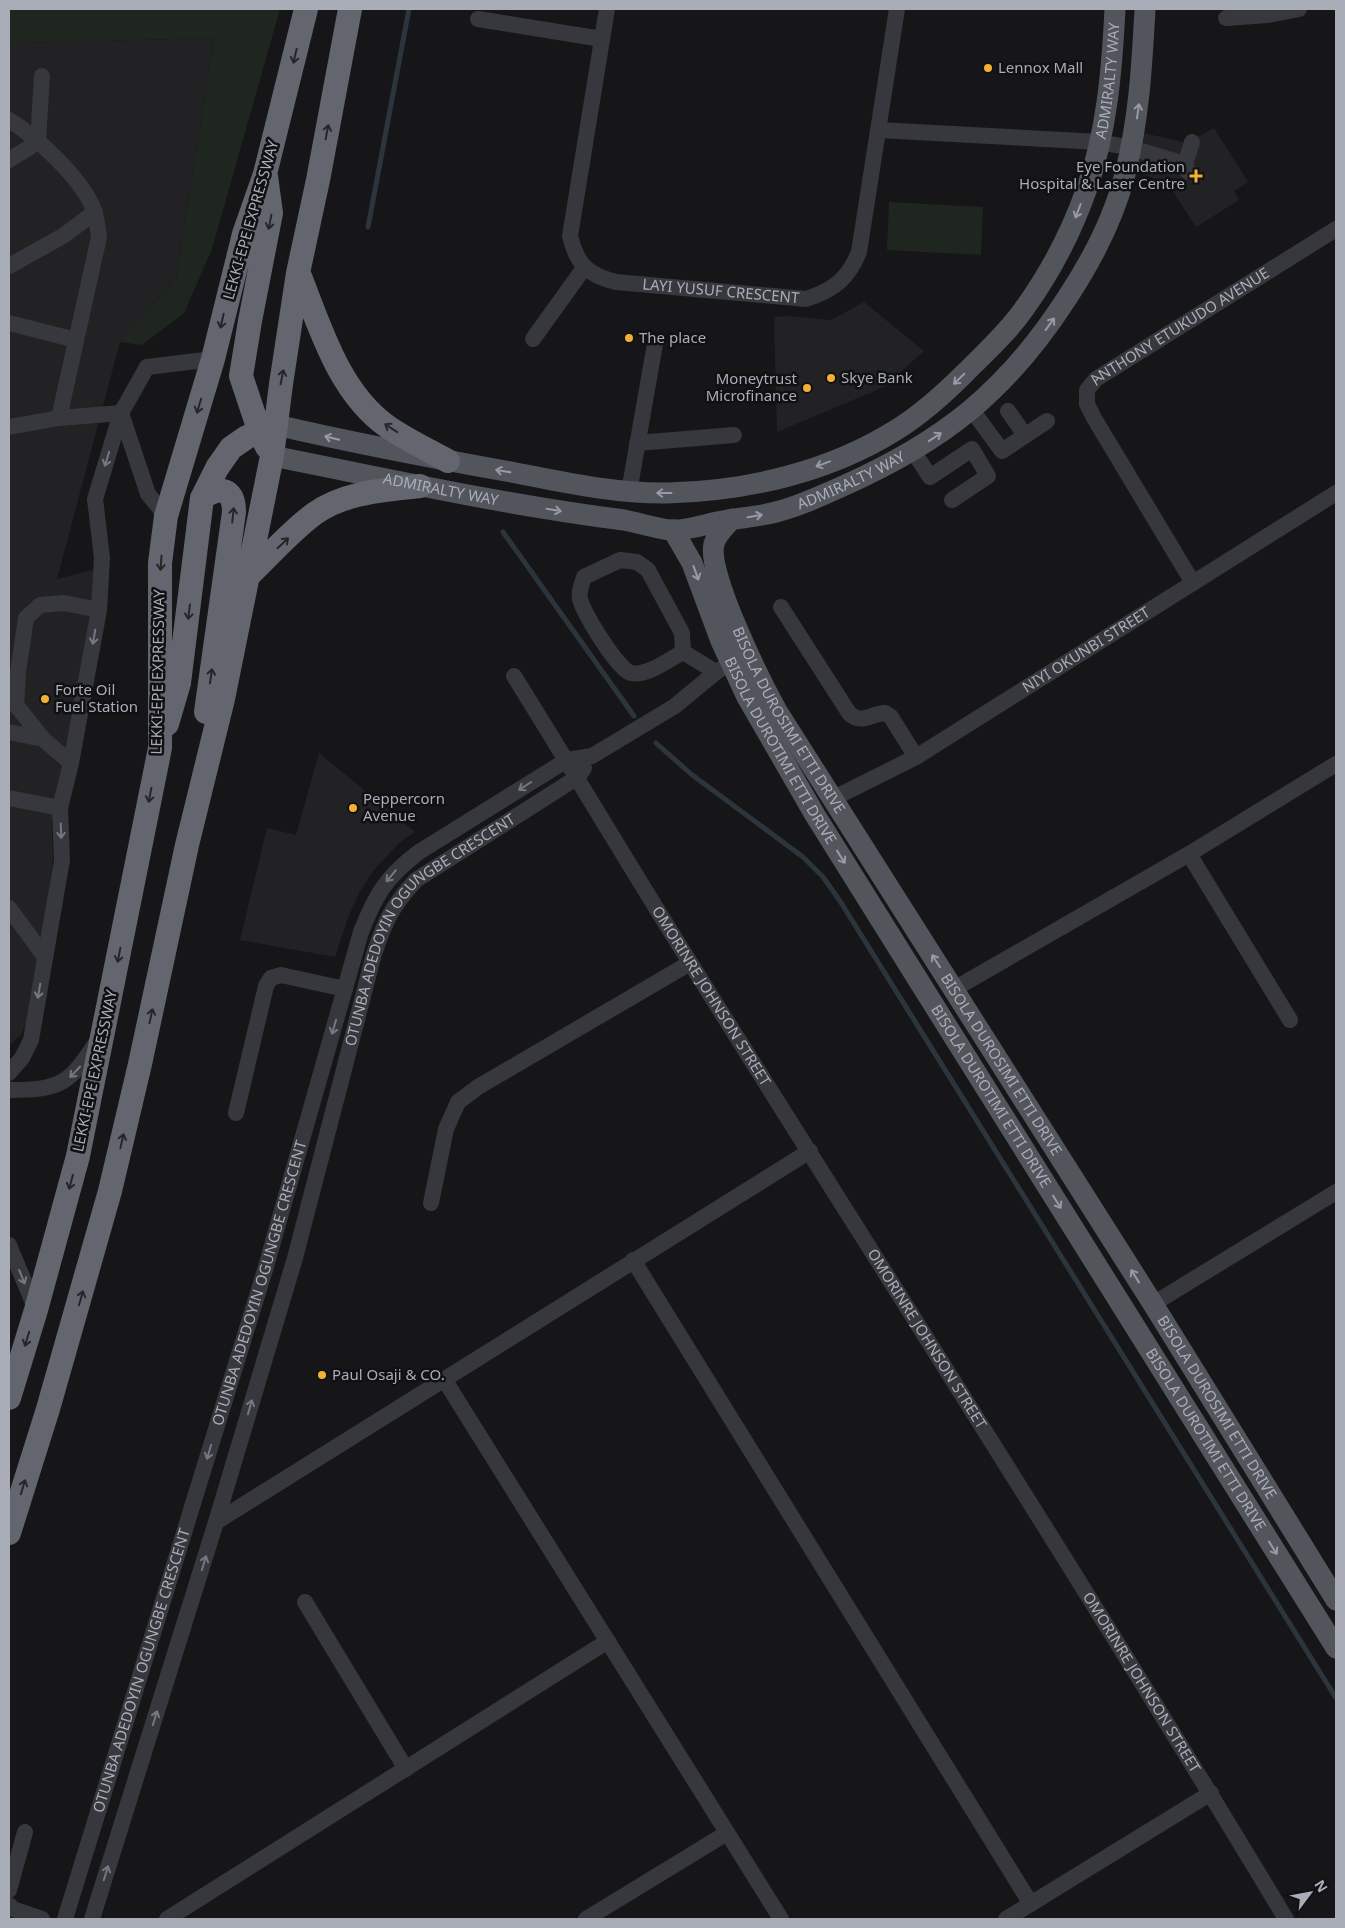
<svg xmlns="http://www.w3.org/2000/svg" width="1345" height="1928" font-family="'Noto Sans',sans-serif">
<rect width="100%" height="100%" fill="#161618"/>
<path fill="#222225" d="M214,38L176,278L120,342L57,579L96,569V627L63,782L52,823L53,857L35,1003L21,1034L9,1046V49L17,43Z
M1214,128L1248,182L1234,191L1239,200L1196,227L1168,184L1132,170L1139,132L1187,143Z
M864,302L924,351L884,387L777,432L774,317L786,316L831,320Z
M319,753L415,832L399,843L374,870L360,891L349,915L335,957L240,940L267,828L296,835Z"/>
<path fill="#1e261f" d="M9,9H280L212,249L184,313L142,345L120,342L176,278L214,38L18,43L9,49Z
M889,202L983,207L981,255L887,250Z"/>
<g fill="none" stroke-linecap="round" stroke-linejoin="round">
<path stroke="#2c353c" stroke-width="5" d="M368,227L409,9
M503,532L634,716
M656,743L691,774L803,857L823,877L840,901L1336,1698"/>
<g stroke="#37383d" stroke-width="16">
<path id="s1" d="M607,9L570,236C577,265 588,275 616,282L806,299C834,290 848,279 859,252L897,9"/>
<path d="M1226,18L1268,15L1299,9"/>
<path d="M478,19L602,39"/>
<path d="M9,120C36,136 87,183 95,214C97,221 98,229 99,237L59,418"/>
<path d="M879,130L1100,142L1131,148L1185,164L1188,172"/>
<path d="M9,160L38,142L42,76"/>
<path d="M1185,164L1192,142"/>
<path d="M9,266L63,236L95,212"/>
<path d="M9,323L76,340"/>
<path d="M533,339L584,268"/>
<path d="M972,410L1002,451L1047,421"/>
<path d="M1008,411L1025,435"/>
<path d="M121,413L148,494L166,516"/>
<path d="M9,427L59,418L121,413"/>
<path d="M637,443L734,435"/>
<path d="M913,451L930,477L972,449L988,476L952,500"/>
<path d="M629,492L655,344"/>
<path id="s2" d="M1193,583L1094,418L1087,404V390L1096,379L1336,229"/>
<path d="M781,607L849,713C861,725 870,714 885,713L891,717L916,757"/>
<path d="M683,652L682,633L648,570L637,562L620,560L584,577C582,584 578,592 580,599C584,614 618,670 631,673C646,677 670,659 683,652L716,672"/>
<path id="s3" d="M514,676C574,772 631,869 691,964C890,1282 1093,1598 1286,1919"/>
<path d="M9,732L43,739"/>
<path d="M71,763L43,739L16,705L18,672L26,618L40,605L64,603L99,610"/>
<path d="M9,798L60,808"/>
<path id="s4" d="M832,799L916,757L1336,493"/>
<path d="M1189,854L1290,1020"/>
<path d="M9,908L45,957"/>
<path d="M954,989L1189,854L1336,764"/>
<path d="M9,1073L22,1058L31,1040L62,860L60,808L71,763L99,610L102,558L95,499L121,413L147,367L213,359"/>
<path d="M9,1090C62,1090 69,1084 98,1040"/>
<path d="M236,1113L266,986L271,978L281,975L345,989"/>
<path d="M431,1203L446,1129L458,1102L478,1087L690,963"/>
<path d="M9,1245L36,1310"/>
<path d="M633,1260L1031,1904"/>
<path d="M1153,1304L1336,1192"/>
<path d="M444,1379L781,1919"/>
<path d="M216,1522L810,1151"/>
<path d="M305,1602L406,1769"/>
<path d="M9,1890L25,1832"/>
<path d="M9,1905L13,1909L42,1919"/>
<path id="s5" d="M65,1919L265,1270L361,932C376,894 386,877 419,852L567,760L592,756L675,706L716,672L741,657"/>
<path id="s6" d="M92,1919L216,1522L295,1258L374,954C385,921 392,906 416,880L578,777L584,768"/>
<path d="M167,1919L608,1641"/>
<path d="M586,1919L727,1833"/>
<path d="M1006,1919L1211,1793"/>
</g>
<g stroke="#53555c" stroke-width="21">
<path id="s7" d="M276,425C354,443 432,458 511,472C563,482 615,494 668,493C747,491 829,472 896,430C922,414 945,393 966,372C986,352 1008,332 1024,309C1050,273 1072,231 1087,188C1107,131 1112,69 1115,9"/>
<path id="s8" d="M272,456C389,479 505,505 624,520C639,523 655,528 670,530C685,531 703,525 717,522C737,518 757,517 776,512C799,506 821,496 843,486C944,441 1007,391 1067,298C1092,260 1114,218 1125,174C1139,120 1142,65 1145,9"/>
<path id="s9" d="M732,519C725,527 717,533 714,544C706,572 761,682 777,711L1153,1304L1336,1600"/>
<path id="s10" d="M673,530L692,563L721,641L747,697L815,815L1336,1648"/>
</g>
<path stroke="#63666e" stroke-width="24" d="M266,176L271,213L250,321L241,376L260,433L267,447
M299,274C320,327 339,393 388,427C407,440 428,450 448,461
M202,498C220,485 234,489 234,512L206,712
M247,577C269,556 290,532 314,514C344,492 385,490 420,486
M167,724L179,683L202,498L217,468L231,448L247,437L276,425
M9,1398L36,1310L78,1156L160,748V563L166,516L213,359L244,234L265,174L306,9
M9,1533L48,1409L110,1191L140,1064L187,845L223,699L272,456L281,384L298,273L318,180L350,9"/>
</g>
<defs><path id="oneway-shaft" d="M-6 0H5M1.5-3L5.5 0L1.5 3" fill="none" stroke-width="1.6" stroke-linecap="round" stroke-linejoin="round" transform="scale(1.25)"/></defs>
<g stroke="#26262a">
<use href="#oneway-shaft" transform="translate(295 56) rotate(103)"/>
<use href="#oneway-shaft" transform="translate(327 132) rotate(-79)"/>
<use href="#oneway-shaft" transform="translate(270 222) rotate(101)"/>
<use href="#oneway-shaft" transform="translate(222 321) rotate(103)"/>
<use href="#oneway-shaft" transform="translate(282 377) rotate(-79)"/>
<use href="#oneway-shaft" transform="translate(199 406) rotate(107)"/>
<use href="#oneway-shaft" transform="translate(391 428) rotate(-147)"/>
<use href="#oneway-shaft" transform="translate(233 515) rotate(-84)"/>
<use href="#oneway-shaft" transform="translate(283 543) rotate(-44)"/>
<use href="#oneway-shaft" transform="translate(161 563) rotate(94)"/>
<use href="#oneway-shaft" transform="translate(189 612) rotate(97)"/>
<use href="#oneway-shaft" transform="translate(211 676) rotate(-82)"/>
<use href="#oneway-shaft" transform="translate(150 795) rotate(101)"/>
<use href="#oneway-shaft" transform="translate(119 955) rotate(101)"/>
<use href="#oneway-shaft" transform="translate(151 1016) rotate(-78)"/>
<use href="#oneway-shaft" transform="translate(122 1141) rotate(-77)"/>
<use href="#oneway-shaft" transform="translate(71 1182) rotate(105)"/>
<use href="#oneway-shaft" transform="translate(81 1298) rotate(-74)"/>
<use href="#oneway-shaft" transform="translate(27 1339) rotate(107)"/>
<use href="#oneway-shaft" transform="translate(23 1487) rotate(-73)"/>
</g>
<g stroke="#979ba6">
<use href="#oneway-shaft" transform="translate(1138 111) rotate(-82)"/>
<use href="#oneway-shaft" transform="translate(1078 211) rotate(111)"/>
<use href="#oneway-shaft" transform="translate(1050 324) rotate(-54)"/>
<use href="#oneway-shaft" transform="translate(959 379) rotate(136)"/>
<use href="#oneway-shaft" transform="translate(935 437) rotate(-33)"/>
<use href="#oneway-shaft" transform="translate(332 438) rotate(-167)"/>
<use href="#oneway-shaft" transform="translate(823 464) rotate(160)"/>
<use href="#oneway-shaft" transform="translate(503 471) rotate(-170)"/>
<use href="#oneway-shaft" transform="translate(664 493) rotate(-180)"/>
<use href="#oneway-shaft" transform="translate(554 510) rotate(10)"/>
<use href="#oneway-shaft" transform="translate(755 516) rotate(-9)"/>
<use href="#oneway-shaft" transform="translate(696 573) rotate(70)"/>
<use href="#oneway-shaft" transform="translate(841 857) rotate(58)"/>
<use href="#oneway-shaft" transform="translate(936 961) rotate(-123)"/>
<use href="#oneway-shaft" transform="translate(1057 1202) rotate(58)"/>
<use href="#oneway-shaft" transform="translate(1135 1276) rotate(-122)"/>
<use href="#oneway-shaft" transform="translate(1273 1548) rotate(58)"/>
</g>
<g stroke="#757881">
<use href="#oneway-shaft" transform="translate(107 459) rotate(107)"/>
<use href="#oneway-shaft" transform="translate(94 637) rotate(100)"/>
<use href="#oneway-shaft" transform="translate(525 786) rotate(148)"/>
<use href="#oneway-shaft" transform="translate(61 831) rotate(88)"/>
<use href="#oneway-shaft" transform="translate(391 876) rotate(130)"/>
<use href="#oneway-shaft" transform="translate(39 991) rotate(100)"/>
<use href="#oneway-shaft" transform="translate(334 1027) rotate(106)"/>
<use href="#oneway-shaft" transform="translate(75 1072) rotate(133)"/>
<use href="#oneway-shaft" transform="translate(22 1277) rotate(68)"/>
<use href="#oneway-shaft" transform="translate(250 1407) rotate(-74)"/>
<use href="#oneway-shaft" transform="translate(209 1452) rotate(107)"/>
<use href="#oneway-shaft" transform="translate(204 1563) rotate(-73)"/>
<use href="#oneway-shaft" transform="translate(155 1718) rotate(-73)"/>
<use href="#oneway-shaft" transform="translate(106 1873) rotate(-73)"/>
</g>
<g fill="#f2b134" stroke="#111113" stroke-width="2">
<circle cx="988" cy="68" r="5"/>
<path d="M1193.5 168.5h5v5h5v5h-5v5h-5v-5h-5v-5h5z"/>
<circle cx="629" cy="338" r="5"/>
<circle cx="831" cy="378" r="5"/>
<circle cx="807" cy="388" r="5"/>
<circle cx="45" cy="699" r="5"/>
<circle cx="353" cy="808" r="5"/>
<circle cx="322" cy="1375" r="5"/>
</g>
<g text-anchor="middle" stroke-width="5" stroke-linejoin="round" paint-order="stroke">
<g font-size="15" fill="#a8adb8" stroke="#111113" text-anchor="start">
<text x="998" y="73">Lennox Mall</text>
<text x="1185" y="172" text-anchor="end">Eye Foundation<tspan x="1185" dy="17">Hospital &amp; Laser Centre</tspan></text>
<text x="639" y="343">The place</text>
<text x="841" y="383">Skye Bank</text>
<text x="797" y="384" text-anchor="end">Moneytrust<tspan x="797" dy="17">Microfinance</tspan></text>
<text x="55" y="695">Forte Oil<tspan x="55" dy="17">Fuel Station</tspan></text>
<text x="363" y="804">Peppercorn<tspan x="363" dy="17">Avenue</tspan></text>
<text x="332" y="1380">Paul Osaji &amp; CO.</text>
</g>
<g font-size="15" fill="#a8adb8" stroke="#111113">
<text dy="5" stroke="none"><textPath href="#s7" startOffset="1061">ADMIRALTY WAY</textPath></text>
<text transform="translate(251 220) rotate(-74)" y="5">LEKKI-EPE EXPRESSWAY</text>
<text dy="5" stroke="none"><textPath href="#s1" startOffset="405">LAYI YUSUF CRESCENT</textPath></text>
<text dy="5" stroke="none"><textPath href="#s2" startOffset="335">ANTHONY ETUKUDO AVENUE</textPath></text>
<text dy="5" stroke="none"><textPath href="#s8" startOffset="594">ADMIRALTY WAY</textPath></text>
<text dy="5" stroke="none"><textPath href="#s8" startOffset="172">ADMIRALTY WAY</textPath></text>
<text dy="5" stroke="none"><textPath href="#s4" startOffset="295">NIYI OKUNBI STREET</textPath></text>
<text transform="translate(158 672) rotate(-89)" y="5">LEKKI-EPE EXPRESSWAY</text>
<text dy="5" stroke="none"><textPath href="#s9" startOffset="225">BISOLA DUROSIMI ETTI DRIVE</textPath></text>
<text dy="5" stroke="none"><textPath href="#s10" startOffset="246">BISOLA DUROTIMI ETTI DRIVE</textPath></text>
<text dy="5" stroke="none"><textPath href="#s6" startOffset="1059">OTUNBA ADEDOYIN OGUNGBE CRESCENT</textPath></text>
<text dy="5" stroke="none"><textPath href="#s3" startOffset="376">OMORINRE JOHNSON STREET</textPath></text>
<text dy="5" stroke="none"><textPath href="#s9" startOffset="630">BISOLA DUROSIMI ETTI DRIVE</textPath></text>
<text transform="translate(95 1071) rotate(-78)" y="5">LEKKI-EPE EXPRESSWAY</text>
<text dy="5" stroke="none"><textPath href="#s10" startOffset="651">BISOLA DUROTIMI ETTI DRIVE</textPath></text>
<text dy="5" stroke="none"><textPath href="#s5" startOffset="665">OTUNBA ADEDOYIN OGUNGBE CRESCENT</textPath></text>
<text dy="5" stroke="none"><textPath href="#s3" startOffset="781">OMORINRE JOHNSON STREET</textPath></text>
<text dy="5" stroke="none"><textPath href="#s9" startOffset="1035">BISOLA DUROSIMI ETTI DRIVE</textPath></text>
<text dy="5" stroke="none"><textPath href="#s10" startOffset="1056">BISOLA DUROTIMI ETTI DRIVE</textPath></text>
<text dy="5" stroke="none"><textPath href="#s5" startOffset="260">OTUNBA ADEDOYIN OGUNGBE CRESCENT</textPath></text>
<text dy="5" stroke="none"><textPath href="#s3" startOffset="1186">OMORINRE JOHNSON STREET</textPath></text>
</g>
</g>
<rect width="1345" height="1928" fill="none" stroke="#a8adb8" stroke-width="20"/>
<g transform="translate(1310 1893) rotate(58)" stroke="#111113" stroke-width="4" paint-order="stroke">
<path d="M0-4L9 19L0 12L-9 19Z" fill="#a8adb8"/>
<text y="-8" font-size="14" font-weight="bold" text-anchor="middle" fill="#a8adb8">N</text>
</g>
</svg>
